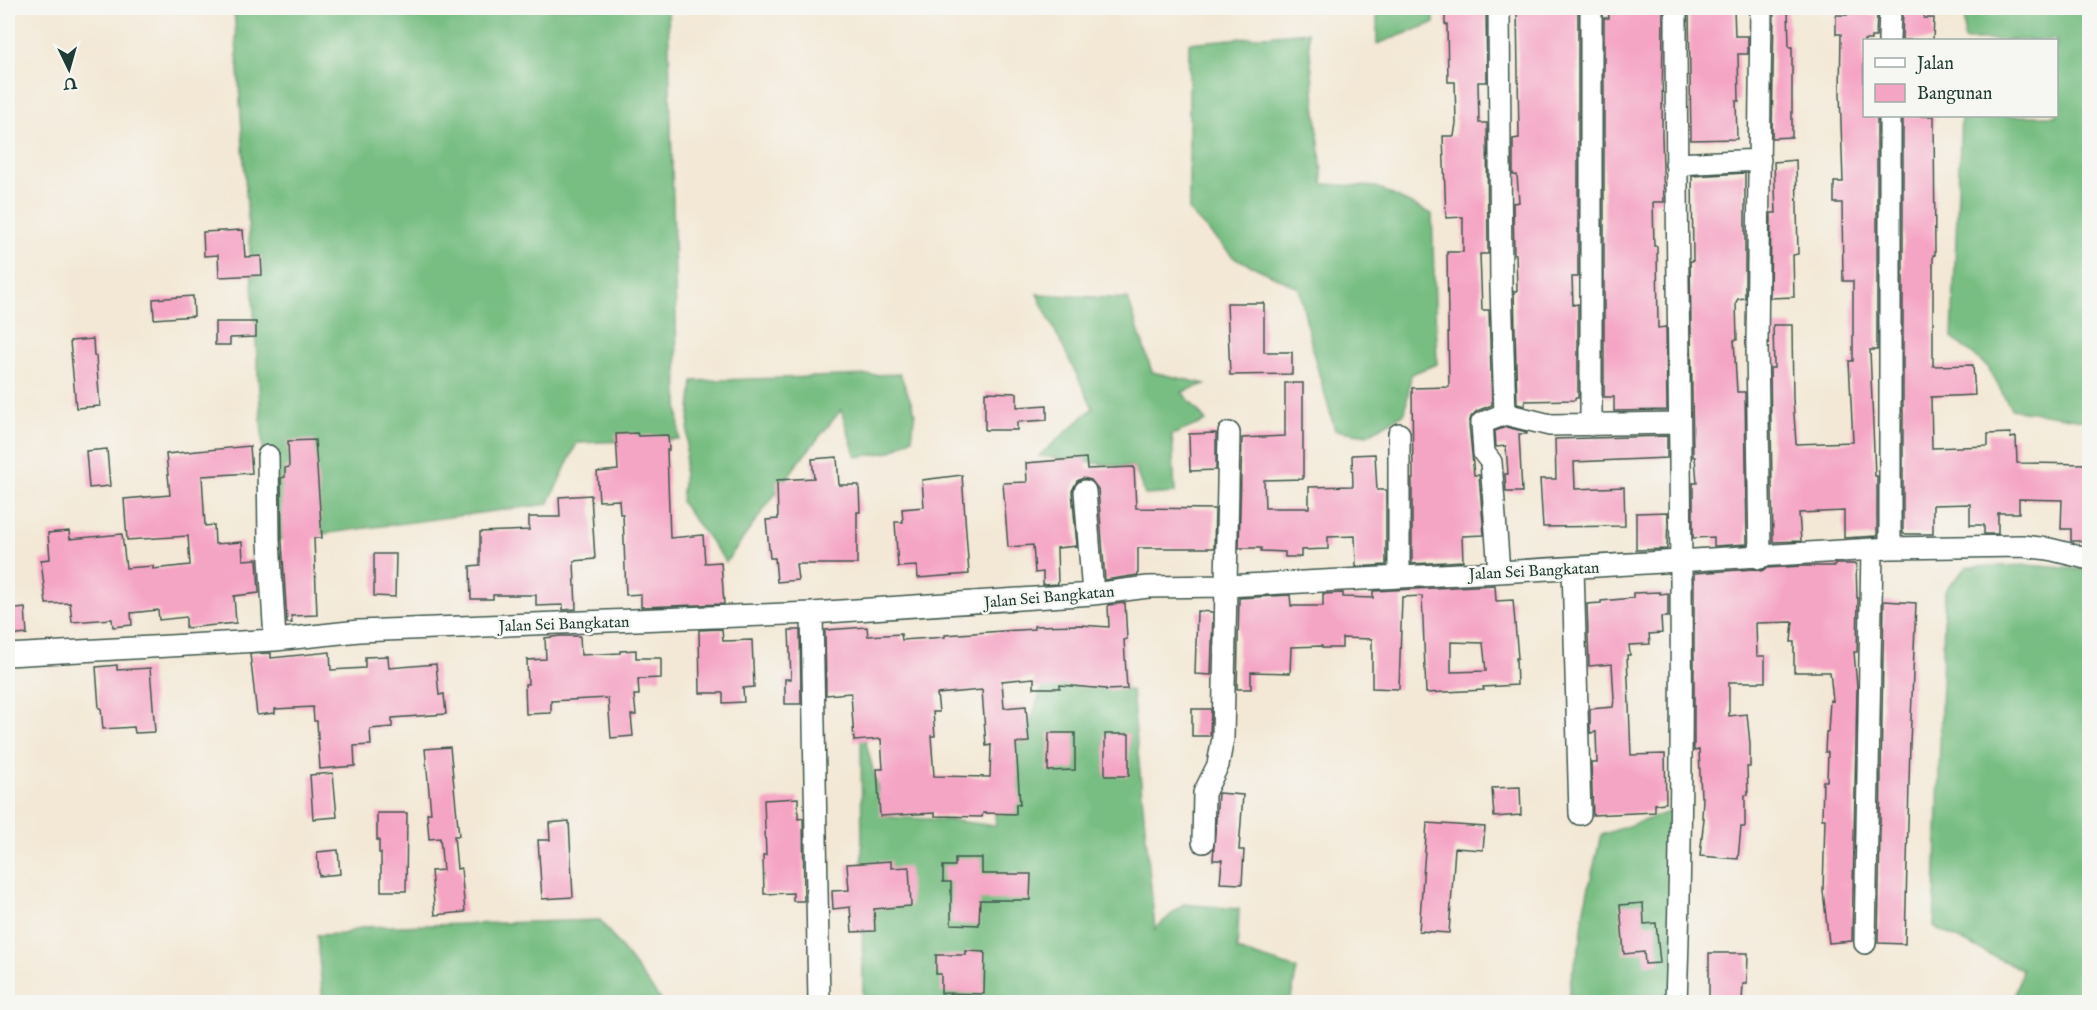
<svg xmlns="http://www.w3.org/2000/svg" width="2097" height="1010" font-family="'IM FELL English',serif">
<rect width="100%" height="100%" fill="#f6f6f2"/>
<filter id="ink" filterUnits="userSpaceOnUse"><feTurbulence type="fractalNoise" baseFrequency=".0167" numOctaves="2"/><feDisplacementMap in="SourceGraphic" scale="12" xChannelSelector="R" yChannelSelector="G"/><feConvolveMatrix kernelMatrix="1 2 1 2 8 2 1 2 1" color-interpolation-filters="sRGB"/></filter>
<filter id="wash" filterUnits="userSpaceOnUse"><feTurbulence type="fractalNoise" baseFrequency=".008" numOctaves="4" result="noise"/><feDisplacementMap in="SourceGraphic" scale="24" xChannelSelector="R" yChannelSelector="G"/><feGaussianBlur stdDeviation="1.35" result="paint"/><feColorMatrix in="noise" values="0 0 0 0 0 0 0 0 0 0 0 0 0 0 0 0 0 1.4 0 .05"/><feComposite in="paint" operator="in"/></filter>
<g filter="url(#wash)">
<rect width="100%" height="100%" fill="#f3e8d5"/>
<path fill="#78be83" stroke="#4c7e5c" stroke-width="1.5" d="M234,8H668L679,439L577,443L548,504L269,541Z
M1377,8H1434V23L1377,44Z
M1965,8H2089V421L2011,409L1988,367L1952,338L1961,116H2056V40H1964Z
M1308,32L1323,184L1376,187L1432,214L1437,364L1411,374L1405,413L1367,435L1335,430L1314,356L1299,288L1233,257L1189,211V43Z
M1037,294L1128,299L1152,372L1205,384L1182,392L1206,421L1172,435L1175,493L1145,495L1135,468L1039,456L1093,408Z
M900,374L915,412L912,438L890,452L856,457L841,410L797,464L726,562L681,502L693,381Z
M2028,565L2089,570V1002H2013L2022,970L1934,927L1945,590L1967,567Z
M1085,678L1132,691L1155,929L1183,904L1239,909L1237,950L1297,969L1290,1002H863L861,723L885,817L948,820L996,826L991,769L1026,735L1044,682Z
M1681,808L1676,1002H1569L1570,982L1581,940L1584,908L1601,835Z
M600,920L662,1002H323L317,935L343,934L363,927Z"/>
<g id="blocks">
<path fill="#f5a5c4" fill-rule="evenodd" d="M1486,8L1487,82H1478L1479,123H1487L1488,254H1480L1482,310H1489L1492,405L1477,411L1471,417L1469,424L1474,475H1479L1484,535L1462,536L1463,561L1412,564V479H1413L1412,388L1449,387L1447,252H1463V217L1446,218L1443,136H1454L1456,123L1455,82H1448L1447,24H1445V9Z
M1517,8H1578V277H1572L1573,305L1578,304V398H1575V400L1525,401V406L1517,404L1514,291H1517L1516,254H1514L1513,203L1519,202L1517,175H1513V139L1519,138Z
M1608,8H1663L1662,135L1664,202H1653L1654,246H1657L1658,328L1666,327L1667,410L1614,411V397H1604V18H1609Z
M1689,8H1734L1735,36H1748V54H1738L1739,101H1736L1737,139L1691,140Z
M1774,8H1788L1789,47H1792V137L1772,138Z
M1847,8H1868V15H1877L1876,37H1871V40H1864V116H1877V350H1870L1875,476H1877V536L1844,538V511L1799,513L1801,541L1773,542L1770,368H1774L1773,325H1792L1793,399L1796,444L1853,442L1849,361H1853V281H1843L1842,203H1834V182H1843L1840,93L1841,34H1836V15H1847Z
M1903,8H1924V18H1934L1933,40H1902Z
M1903,116H1934L1935,255H1933V366L1973,365L1975,395L1931,397L1932,448L1988,446V434L2010,433L2011,438L2016,437L2017,463L2090,464V541H2071V529H2061L2062,500L2019,499V513H1998V534H1984V525H1970V504L1933,505V534H1903Z
M1796,160L1798,254L1793,255L1794,297L1770,298L1771,213H1776L1774,162Z
M1745,173V298L1738,299L1736,302L1737,340H1734L1737,392H1745L1747,544L1714,546V537L1693,538V483H1697L1695,457H1693L1690,261H1693L1692,176Z
M243,230L245,257L261,256L262,275L219,277L218,255L204,256L203,232Z
M193,296L194,316L154,319L153,299Z
M1227,303H1264V352H1292V374L1230,375Z
M215,322H256V337L230,338V345H215Z
M93,339L94,356H96L100,406L76,408L70,341Z
M1285,383H1303V479L1264,480L1265,508H1309V487L1353,486L1352,455L1375,454L1377,490H1386V565L1356,567L1355,536L1328,537V549L1301,550V557H1285V552L1261,551V548H1239L1242,438L1285,436Z
M985,392L1017,393V407L1047,405V420L1017,422V430H985Z
M1506,427L1527,432V434H1519L1522,492H1506L1505,474H1508L1506,446L1496,447L1495,431Z
M637,433L638,436L668,435L669,450H667L670,538L703,535L705,563L721,562L724,604L641,607V594L626,595L623,514H620L619,500L599,501L597,472L618,470L616,434Z
M1216,433V470L1190,471L1189,434Z
M1667,436V458L1574,462L1575,489L1624,487L1625,526L1543,527L1540,479H1556L1555,439Z
M315,440L322,538H314L317,615L291,616L292,623H287L282,541L281,478L285,477V468L289,467L288,441Z
M250,446L252,473L202,476L205,526L214,525L215,544L242,542L243,560L257,559L259,593L234,596L236,623L186,628V617L159,620L158,610L131,613L132,625L113,627L112,619L72,622L70,603L46,604L41,560L50,559L48,533L69,531L70,539L122,534L126,568L153,566V569L190,565L188,536L127,540L124,499L170,495L166,454Z
M107,449L110,486L89,488L86,451Z
M837,457L839,485H859L860,512H857V564H796L798,580L777,582L775,558H770L766,520L778,519L777,480L814,478L812,459Z
M1086,458L1087,469L1134,467L1136,508L1215,509L1214,548H1138V575L1105,580L1098,489L1091,480L1083,478L1077,481L1072,491L1077,546L1057,548L1058,584L1043,585V572L1035,573L1033,545L1008,547L1003,483L1027,482L1026,463Z
M962,475L969,574L918,578L917,566L898,567L895,522H903L902,509L924,507L922,480Z
M591,495L595,559L574,561L576,609L563,610V605L536,606V595H493V599H471L470,566L480,565V532L529,530V517H560L559,497Z
M1668,512L1667,549L1636,550V513Z
M374,554H396L395,597L374,596Z
M1835,564H1856L1857,598H1858L1857,652H1854L1857,687L1852,941L1829,943L1823,891L1825,819H1822L1823,781H1827L1828,752H1825L1826,732H1828L1830,700L1833,701L1830,672H1794V642H1791L1793,622L1756,623L1757,656H1765V682H1729V716L1747,714L1750,744V767H1747L1748,795H1745V827H1741L1738,859L1700,856L1704,818H1702L1703,797H1701L1699,750L1694,751V573L1754,569L1761,571L1767,568L1802,566H1835Z
M1495,585L1496,601L1513,600L1518,658H1516L1517,685L1483,687L1484,690L1426,693L1422,596L1402,597L1399,689L1372,688V639L1342,638V648H1322V646L1291,647L1290,673L1251,672V689H1237L1239,598L1290,595L1291,606H1323V594L1343,593V597L1373,598V591ZM1451,642L1483,643L1486,671L1451,672Z
M1660,592V594L1668,593V617H1661L1662,633L1649,634L1650,644L1629,645L1630,655H1627L1631,755L1665,754L1666,803L1655,804V812L1593,815L1591,763H1597L1596,732L1590,733V709L1613,707L1614,699L1612,664L1589,666L1587,604L1601,603V601L1633,598V593Z
M1884,601L1916,603L1910,743L1905,944L1878,943Z
M1125,603L1127,639L1124,640L1127,689L1106,690V689L1060,685V688H1034V678L1002,681L1004,708L1026,706L1029,742L1016,743L1020,805L1016,804V814L983,813L982,817L935,816V813L880,816L877,769H883L881,739L854,741L851,693L826,695L825,630L867,627L868,636L901,634L902,640L945,637V635L1034,629V626L1080,625L1109,627L1108,605ZM982,690L986,746L991,745L990,777L934,776L931,736H935L933,712H939L937,694Z
M25,608L27,634L8,636V610Z
M1197,611L1213,612L1211,675L1195,674Z
M722,629L723,641L752,640L754,687L743,688L744,702L723,703V693H700L699,630Z
M789,630H800L801,704H785V679H791Z
M560,636H580L581,655L620,653V651L636,650V658H661V678L638,679L639,695H634L636,715H631L633,736L611,738L608,698L551,701V713L526,714L525,684H528L527,660L546,659L545,638Z
M330,652L331,670L365,668V657L388,656L389,668L436,664L439,695L444,694L446,714L392,718V727L370,729L371,745L354,746L355,766L320,769L317,721H314L313,707L275,709V713L257,715L250,654L271,653V658Z
M117,665V670L150,668L155,732L135,733L134,727L103,729L101,708H99L96,667Z
M1192,709H1211L1210,736H1192Z
M1049,733H1075V770L1048,771Z
M1105,734H1129V776H1105Z
M450,747L459,836H454L457,869L461,868L465,912L435,915L431,871L443,870L440,838L429,839L427,813H431L425,749Z
M333,773L337,817L313,819L310,775Z
M1520,787L1521,815L1494,817L1492,788Z
M1218,793L1243,795L1239,850H1244L1242,884L1220,883L1222,860H1213Z
M798,798V819L803,818L804,901H793V893L764,894L763,855H766L764,800Z
M377,813H407L406,891H381V853H379V840H377Z
M569,821L573,897L542,899L538,840H550L549,823Z
M1427,823L1485,827L1483,850L1455,848L1449,933L1419,931Z
M338,850L340,874L319,876L317,852Z
M955,858H982V874H1031L1030,900H980L979,925L951,924V882H943V866H955Z
M891,861V868L909,867L911,906L874,909L875,931L852,932L850,907L833,909L832,891L849,890L847,864Z
M1643,903L1644,924L1656,923L1660,963L1645,964L1644,952L1624,954L1620,905Z
M966,951L985,952L984,994L941,993V974H936V955H966Z
M1709,953H1748L1747,984H1743L1742,1002H1709Z"/>
</g>
</g>
<g filter="url(#ink)">
<use href="#blocks" fill-opacity="0" stroke="#3f574c" stroke-width="1.5"/>
<g fill="none" stroke-linecap="round" stroke-linejoin="round">
<g stroke="#3f574c" stroke-width="24">
<path id="minor" d="M1499,8L1501,287L1505,414L1550,425L1679,423
M1591,8V425
M1676,8C1676,339 1688,671 1676,1002
M1889,40L1890,8
M1890,116V548
M1676,164L1760,160
M268,456L269,541L275,640
M1085,491L1093,594
M1760,558L1757,344L1761,8
M1573,568L1580,814
M1499,572L1491,462L1484,453L1482,423L1505,414
M1399,577V434
M812,613L819,1002
M8,655L275,640L359,631L812,613L1093,594L1148,587L1226,586L1499,572L1890,548L2022,546L2049,549L2090,559
M1203,842L1204,793L1218,765L1223,738L1229,433
M1865,943L1872,549"/>
</g>
<use href="#minor" stroke="#fff" stroke-width="21"/>
</g>
</g>
<g text-anchor="middle" stroke-width="5" stroke-linejoin="round" paint-order="stroke">
<g font-size="16" fill="#1f3d34" stroke="#f6f6f2">
<text transform="translate(1534 570) rotate(-3)" y="6">Jalan Sei Bangkatan</text>
<text transform="translate(1049 596) rotate(-5)" y="6">Jalan Sei Bangkatan</text>
<text transform="translate(564 623) rotate(-2)" y="6">Jalan Sei Bangkatan</text>
</g>
</g>
<rect width="2097" height="1010" fill="none" stroke="#f6f6f2" stroke-width="30"/>
<rect x="1863" y="39" width="195" height="78" fill="#f6f6f2" stroke="#a0aca6" stroke-width="1.5"/>
<rect x="1875" y="58" width="30" height="9" fill="#ffffff" stroke="#a0aca6" stroke-width="1.5"/>
<text x="1917" y="69" font-size="18" fill="#1f3d34">Jalan</text>
<rect x="1875" y="84" width="30" height="18" fill="#f5a5c4" stroke="#a0aca6" stroke-width="1.5"/>
<text x="1917" y="99" font-size="18" fill="#1f3d34">Bangunan</text>
<g transform="translate(69 69) rotate(175)" stroke="#f6f6f2" stroke-width="4.5" paint-order="stroke">
<path d="M0-4.5L10 22L0 15L-10 22Z" fill="#1f3d34"/>
<text y="-9" font-size="16" font-weight="bold" text-anchor="middle" fill="#1f3d34">U</text>
</g>
</svg>
